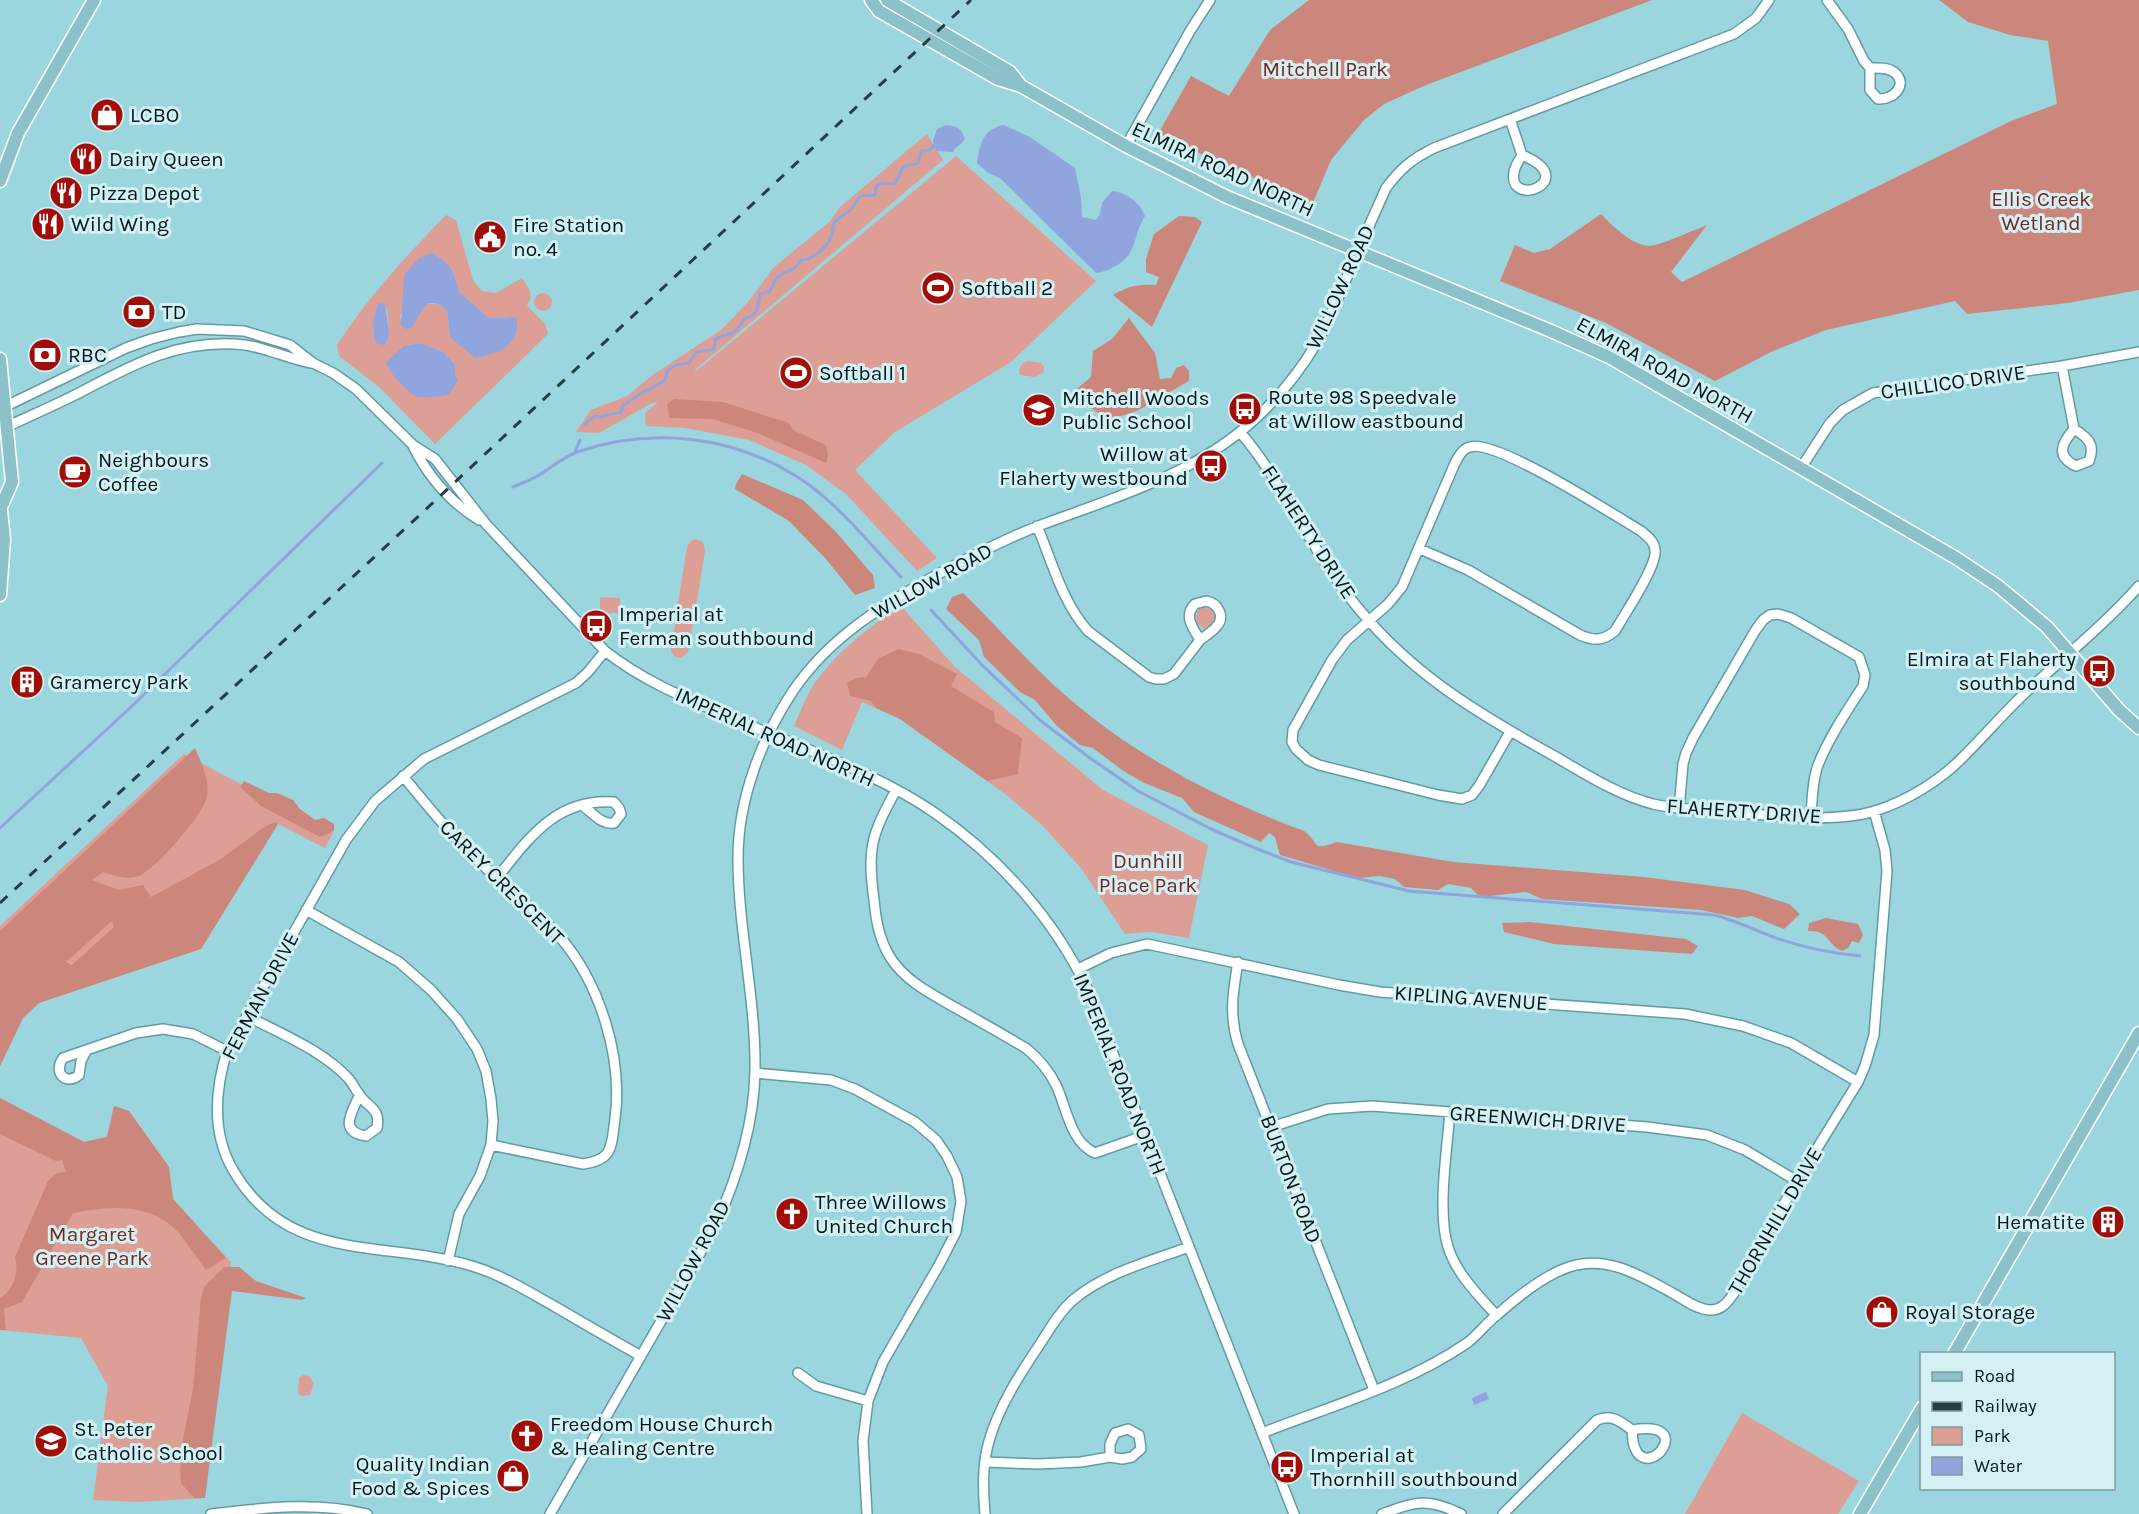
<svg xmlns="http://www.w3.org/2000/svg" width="2139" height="1514" font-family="Karla,sans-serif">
<rect width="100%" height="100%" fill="#9bd5de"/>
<path fill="#dd9f95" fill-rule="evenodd" d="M927,134L943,160L696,369L695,372L956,156L1096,281L1011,362L895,432L855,470L937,558L917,571L846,494L806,465L749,440L686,428L646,426L645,413L658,402L652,403L599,433L576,432L591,410L627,396L654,374L721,330L749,301L773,268L829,222L841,206Z
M446,215L456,220L473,280L482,291L496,293L522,278C528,287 535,295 527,305L545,324L548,334L435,444L380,388L339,356L337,345C368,297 406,256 446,215ZM453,272L459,292L489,318L508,317L450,337L447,310C428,296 418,309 400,319L402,308ZM387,309L389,332L373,315ZM420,343L443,352L455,364V374L435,397L431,395L404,346Z
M534 302a9 9 0 1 1 18 0a9 9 0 1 1-18 0Z
M1027,361L1041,363L1044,367V372L1035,377L1020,375L1019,370L1022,364Z
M695,539L703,542L705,551L694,619L676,616L687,547L691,541Z
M600,597L620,598V613H600Z
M901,606L955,667L1103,790L1208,845L1189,938L1151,932L1125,934L1081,868L1041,824L1005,794L900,719L862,702L842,750L794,726C801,711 807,693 817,680C839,650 870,626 901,606Z
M1205,607L1212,610L1215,617L1212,624L1204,629C1196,624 1195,618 1198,610Z
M676,618L693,621L688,652L681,658L675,657L671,651Z
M184,754L333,833L325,848L278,824L201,949L39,1003L23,1018L0,1066V926Z
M0,1098L84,1142L107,1137L114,1106L129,1111L169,1167L173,1199L231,1262L205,1498L138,1502L93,1500L108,1386L81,1338L0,1330Z
M303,1375L309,1376L314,1383L310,1395L301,1396L298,1392L299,1378Z
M1742,1413L1859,1481L1838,1514H1685Z"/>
<path fill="#cc877c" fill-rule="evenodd" d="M1309,0H1652L1426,85L1384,104L1364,120L1331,160L1312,205L1158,134L1191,76L1229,96L1270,30Z
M1939,0H2139V290L2068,303L1967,314L1955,301L1826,330L1773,351L1715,381L1606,323L1500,281L1515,245L1534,253L1550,249L1601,214C1613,226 1629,243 1648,246C1657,247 1696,229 1707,225L1671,272L1682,282L2011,121L2057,104L2048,41L2010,35L1968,22Z
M1179,216L1195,217L1202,222L1152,327L1113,295C1128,286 1139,284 1156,285L1159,277L1146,272V259L1154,234Z
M1129,318L1155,353L1160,379L1171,378L1176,368L1184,365L1189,371V381L1137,411L1108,420L1071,394L1091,377L1093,351L1112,339Z
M674,399L723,402L789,423L793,430L826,445L828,455L826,463L760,434L713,419L669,418L667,404Z
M742,474L803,500L836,532L873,575L875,588L855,595L826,559L789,521L735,489L736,484Z
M963,593C995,624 1023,657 1056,687C1124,749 1207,794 1291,826C1295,828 1301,829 1304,831C1321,843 1309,852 1337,842L1453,862L1644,877L1745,890L1789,904L1800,914L1784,929L1752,916L1738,918L1701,910L1542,899L1526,892L1480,897L1471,888L1448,884L1438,890L1404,887L1395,879L1380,876L1358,878L1280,855L1275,837L1269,833L1261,842L1194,812L1182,798L1144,783L1122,770L1093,748L1080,745L1056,725L1035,700L1020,692L984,657L979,640L946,609L952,597Z
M898,649L919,654L957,674L951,686L994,712L995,722L1022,738L1018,774L987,781L900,719L876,708L871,701L850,696L847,683L856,678L866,677L878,659Z
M195,748C201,762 210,780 207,797C204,814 155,870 139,876C126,880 115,876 103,872L92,880L119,890L143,885L151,897L221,859L264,827L275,822L278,824L201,949L39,1003L23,1018L0,1066V931ZM112,921L114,927L72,965L66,962Z
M244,781L269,793H277L293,800L300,809L315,820L324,818L334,824V831L320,837L261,806L240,787Z
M1826,918L1858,924L1863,935L1859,943L1852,941L1848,948L1842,951C1826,944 1830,930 1808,931L1809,923Z
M1530,922L1686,939L1698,946L1692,954L1554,944L1504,932L1502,923Z
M0,1098L84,1142L107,1137L114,1106L129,1111L169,1167L173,1199L226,1258L206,1270C197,1258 179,1230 168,1223C139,1203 104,1207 73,1213L22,1302L4,1309L6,1330H0V1298C14,1290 19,1272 15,1257L48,1181L57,1173L66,1172L62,1160L56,1161L0,1134Z
M224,1267H239L256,1281L306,1298L302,1300L232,1291L205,1498H194L181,1483L180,1470L183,1439L193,1389L201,1297L205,1286Z"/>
<path fill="#90a4de" d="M946,125C957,126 961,128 965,139C961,145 956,146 953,152L936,151L933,141L937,129Z
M1003,125L1028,136L1075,168L1081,198L1082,217L1096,220L1100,214L1102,203L1112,191C1125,192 1140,202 1145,216C1137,229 1137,238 1131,251C1126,262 1108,272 1096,273L1001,179L987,172L977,163C980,143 983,130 1003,125Z
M431,253L446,262L453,272L459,292L489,318L516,317C523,344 497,355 475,358L450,337L447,310C424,292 424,311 412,327L405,329L401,325L404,275L419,258Z
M379,303L385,304L389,332L388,340L384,345L376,343C372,328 372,317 379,303Z
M420,343L443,352L455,364V374L458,381L448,395C443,396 423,398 419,397C409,395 388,372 386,362L404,346Z
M1486,1392L1489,1399L1474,1405L1472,1398Z"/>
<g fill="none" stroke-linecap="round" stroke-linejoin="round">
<path stroke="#90a4de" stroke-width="3" d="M585,424L595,416L599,417L622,412V406C629,401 638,396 646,390H649L664,381L668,370L676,365L689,363L696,352L711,350L715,347V340C729,329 732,341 744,319C759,314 757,309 760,294L770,291C775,277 781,273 794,269L801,260C812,260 827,248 831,237C833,232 833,226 834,222L851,209L860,196L875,195L876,186L881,183L895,184L903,167L918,163L921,151L930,150L934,145
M575,452L580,440
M513,487C520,484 528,481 534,478C549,470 561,458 577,452C650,427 730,435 796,476C835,500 869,543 901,577
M931,610L983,666L1041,721L1090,758L1138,791L1211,829L1250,846L1291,862L1409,891L1715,915C1736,921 1753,929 1773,937C1801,947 1830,953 1860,956
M0,828L131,707L382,463"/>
<g stroke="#639ba5" stroke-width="12">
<path id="minor" d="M1827,0L1848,29L1864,61L1870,68C1878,68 1887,67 1894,72C1909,84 1894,100 1878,99L1870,90V68
M1510,119L1522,155C1519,160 1515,166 1514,172C1507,210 1583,180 1522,155
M1126,146L1190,31L1210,0
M2062,366L2074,429C2087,437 2096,444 2089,461L2076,466C2055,456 2062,443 2074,429
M0,409L126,348L151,339L179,332L197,329L244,331L290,345L313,363L333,373L356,389L413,445L435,459L486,524L605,651C647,684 693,701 742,722C806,750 877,773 935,813C1000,858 1054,919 1088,990L1294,1514
M0,430C25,418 51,407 75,395C129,367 172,341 235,344C261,345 285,358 311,363
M1240,432C1283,482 1307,543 1347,594C1404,670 1475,712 1556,757C1587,775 1618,795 1653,804C1675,809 1698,810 1721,812C1751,814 1781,816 1811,818C1832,818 1855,817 1875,811C1907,801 1941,780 1964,756C1985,735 2004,713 2025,693C2063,658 2104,625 2139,586
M413,446C428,476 450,502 479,520
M1801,468L1830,423L1843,410L1873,393L2062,366L2139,352
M1037,526C1052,561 1062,602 1088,631L1149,677L1156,679H1164L1174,674L1200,640
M1420,549L1468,570L1580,635C1594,641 1603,641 1615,631C1624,615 1658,565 1655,550C1654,541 1648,537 1641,531C1614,515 1495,438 1470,447C1462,449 1459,456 1455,463L1402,587L1388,604L1347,640L1332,660L1293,730L1292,742L1296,749L1308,760L1319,765L1438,795L1462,799L1472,795L1479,786L1510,732
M1206,601C1218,603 1226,617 1216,627C1212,632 1205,636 1200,640C1193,628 1183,616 1195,604Z
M605,651L588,672L576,683L424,759L375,801L346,840L227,1051C215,1090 211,1132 233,1170C288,1265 382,1239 472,1266C502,1275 527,1291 554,1306C583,1323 612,1340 641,1356
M403,776C416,792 430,809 444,825C459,842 476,858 492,874C514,895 539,913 559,936C600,983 623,1057 615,1119C611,1146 614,1160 583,1164L491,1145
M896,790C871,836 867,848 874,900C876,920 879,939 890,957C906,983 937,997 963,1012C984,1024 1006,1036 1027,1049C1039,1059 1049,1071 1056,1085C1067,1108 1070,1142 1095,1153L1146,1135
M1679,809L1683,764L1686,753L1693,738L1755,631L1763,620L1770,615L1778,614L1791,618L1859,657L1865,675L1863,686C1848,709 1826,742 1817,768C1812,784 1812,802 1811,818
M497,878C529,838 556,798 614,802L619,808L621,814L614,823C601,825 593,813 582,805
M306,910L399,962L431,990L457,1019L477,1049L486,1071L491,1099L493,1121L491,1145L480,1176L459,1214L448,1261
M1238,962C1233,991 1229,1015 1238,1044L1374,1390
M1078,969L1111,953L1147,944L1339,985L1380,992L1685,1014L1743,1026L1791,1043L1858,1082
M247,1016C281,1034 322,1050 349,1079C353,1084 355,1089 359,1094C367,1108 381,1107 377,1128L366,1136C338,1132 352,1112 359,1096
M86,1051L81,1061L79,1075C65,1086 53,1072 63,1058L136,1033L163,1029L193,1034L227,1051
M755,1073L831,1080L855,1089L915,1122L936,1140L947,1156L957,1177L961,1201L956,1232L939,1265L883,1362L868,1401L863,1441L867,1514
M1450,1112C1447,1150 1437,1212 1448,1247C1456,1273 1478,1295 1496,1315
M1271,1127L1328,1109L1372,1106L1647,1127L1707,1135L1745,1150L1797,1181
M798,1373L816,1386L868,1401
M1262,1433C1331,1406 1406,1385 1467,1343C1478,1335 1486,1323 1497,1315C1516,1298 1545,1275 1569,1267C1608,1254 1643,1277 1676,1295C1686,1301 1697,1309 1709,1310C1721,1311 1728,1302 1734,1293L1797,1181L1858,1082L1865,1066L1874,1035L1887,871L1885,850L1874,811
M985,1462L1038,1464L1081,1462L1110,1457L1122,1459L1132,1457L1141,1449L1139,1435L1128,1429L1115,1433L1110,1444V1457
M211,1514C263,1508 315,1501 367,1514
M550,1514L714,1229C737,1179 754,1126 755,1071C756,999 738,929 738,858C738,800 761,739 793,691C830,636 886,603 942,572C974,555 1007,538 1041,525C1116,497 1196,474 1255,419C1278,398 1300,371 1316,344C1327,325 1336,303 1345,282C1358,251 1372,219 1386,188C1401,168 1412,159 1434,148L1734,34L1756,18L1769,0
M985,1514C983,1490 982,1465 989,1441C999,1406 1020,1374 1040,1344C1050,1329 1059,1312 1073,1300C1105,1273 1150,1261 1189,1247
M1382,1514C1415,1501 1428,1498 1461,1514
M1503,1514L1597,1420C1612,1414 1620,1421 1632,1430C1698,1419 1648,1482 1635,1448C1632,1443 1633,1435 1632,1430"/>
</g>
<g stroke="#fff" stroke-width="15">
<path id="major" d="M871,0L879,11L998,79L1021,86L1126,146L1227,197L1551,331L1611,358L1640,375L1956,558L1998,586L2047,627L2119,710L2139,728
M887,0L1010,72L1021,86
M0,181L18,133L94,0
M0,359L12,482L2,505
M0,502L4,539L0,595
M1954,1354L2139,1033
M1860,1514L1922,1408"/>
</g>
<use href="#minor" stroke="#fff" stroke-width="9"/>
<use href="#major" stroke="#8dc1c9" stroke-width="12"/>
<path stroke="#213f44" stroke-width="3" stroke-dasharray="10 10" stroke-linecap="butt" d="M0,903L423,512L971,0"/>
</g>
<defs>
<g id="shop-disc" transform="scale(1.725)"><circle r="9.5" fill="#a30d07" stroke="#d3f0f5"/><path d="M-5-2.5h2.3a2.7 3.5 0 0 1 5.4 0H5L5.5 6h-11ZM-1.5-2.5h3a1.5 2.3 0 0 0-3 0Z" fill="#fff"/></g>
<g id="restaurant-disc" transform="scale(1.725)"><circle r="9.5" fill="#a30d07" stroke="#d3f0f5"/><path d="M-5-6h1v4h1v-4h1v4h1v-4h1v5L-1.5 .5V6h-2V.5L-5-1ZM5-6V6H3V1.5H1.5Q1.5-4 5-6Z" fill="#fff"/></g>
<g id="civic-disc" transform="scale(1.725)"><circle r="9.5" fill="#a30d07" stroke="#d3f0f5"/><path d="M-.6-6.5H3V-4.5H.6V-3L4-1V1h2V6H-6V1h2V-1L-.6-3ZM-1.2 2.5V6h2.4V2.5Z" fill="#fff"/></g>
<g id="stadium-disc" transform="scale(1.725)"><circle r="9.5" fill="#a30d07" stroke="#d3f0f5"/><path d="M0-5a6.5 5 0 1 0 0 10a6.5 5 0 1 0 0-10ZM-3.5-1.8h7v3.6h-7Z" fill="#fff"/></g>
<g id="bank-disc" transform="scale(1.725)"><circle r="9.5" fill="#a30d07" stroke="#d3f0f5"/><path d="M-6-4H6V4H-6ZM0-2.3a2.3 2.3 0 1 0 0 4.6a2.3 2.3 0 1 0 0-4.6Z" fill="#fff"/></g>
<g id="bus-disc" transform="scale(1.725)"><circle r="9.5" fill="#a30d07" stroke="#d3f0f5"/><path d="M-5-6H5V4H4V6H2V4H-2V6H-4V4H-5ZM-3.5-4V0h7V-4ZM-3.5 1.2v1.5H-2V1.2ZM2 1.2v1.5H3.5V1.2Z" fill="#fff"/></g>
<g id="school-disc" transform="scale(1.725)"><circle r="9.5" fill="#a30d07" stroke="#d3f0f5"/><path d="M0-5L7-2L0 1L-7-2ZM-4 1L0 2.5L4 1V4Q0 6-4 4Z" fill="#fff"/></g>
<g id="cafe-disc" transform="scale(1.725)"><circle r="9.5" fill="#a30d07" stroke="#d3f0f5"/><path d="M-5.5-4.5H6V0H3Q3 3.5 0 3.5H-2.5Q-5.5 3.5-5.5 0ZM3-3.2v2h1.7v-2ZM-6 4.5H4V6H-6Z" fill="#fff"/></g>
<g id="building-disc" transform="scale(1.725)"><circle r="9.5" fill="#a30d07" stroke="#d3f0f5"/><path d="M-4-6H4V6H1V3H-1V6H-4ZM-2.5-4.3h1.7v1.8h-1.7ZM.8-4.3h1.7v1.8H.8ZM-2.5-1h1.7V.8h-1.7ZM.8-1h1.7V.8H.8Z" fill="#fff"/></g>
<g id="church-disc" transform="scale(1.725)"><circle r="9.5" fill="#a30d07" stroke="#d3f0f5"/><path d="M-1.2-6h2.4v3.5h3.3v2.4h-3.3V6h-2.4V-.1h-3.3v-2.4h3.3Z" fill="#fff"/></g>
</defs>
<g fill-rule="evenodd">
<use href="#shop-disc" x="107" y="115"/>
<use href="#restaurant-disc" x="86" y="159"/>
<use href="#restaurant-disc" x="66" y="193"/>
<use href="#restaurant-disc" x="48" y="224"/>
<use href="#civic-disc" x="490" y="237"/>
<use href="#stadium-disc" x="938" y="288"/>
<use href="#bank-disc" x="139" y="312"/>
<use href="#bank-disc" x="45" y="355"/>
<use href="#stadium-disc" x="796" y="373"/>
<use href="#bus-disc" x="1245" y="409"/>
<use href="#school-disc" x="1039" y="410"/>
<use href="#bus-disc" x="1211" y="466"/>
<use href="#cafe-disc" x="75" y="472"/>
<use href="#bus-disc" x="596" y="626"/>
<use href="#bus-disc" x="2099" y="671"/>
<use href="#building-disc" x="27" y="682"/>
<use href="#church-disc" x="792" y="1214"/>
<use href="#building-disc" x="2108" y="1222"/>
<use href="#shop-disc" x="1882" y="1312"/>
<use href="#church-disc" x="527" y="1436"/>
<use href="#school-disc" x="51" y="1441"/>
<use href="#bus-disc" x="1287" y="1467"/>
<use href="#shop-disc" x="513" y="1476"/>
</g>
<g text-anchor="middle" stroke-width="6" stroke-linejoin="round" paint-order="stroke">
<g font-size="21" fill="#78251d" stroke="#d3f0f5">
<text x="1325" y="76">Mitchell Park</text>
<text x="2041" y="206">Ellis Creek<tspan x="2041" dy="24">Wetland</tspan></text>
<text x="1148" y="868">Dunhill<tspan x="1148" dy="24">Place Park</tspan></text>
<text x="92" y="1241">Margaret<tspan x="92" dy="24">Greene Park</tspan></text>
</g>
<g font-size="21" fill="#02181c" stroke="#d3f0f5" text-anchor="start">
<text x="130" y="122">LCBO</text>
<text x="109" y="166">Dairy Queen</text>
<text x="89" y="200">Pizza Depot</text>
<text x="71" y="231">Wild Wing</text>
<text x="513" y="232">Fire Station<tspan x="513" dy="24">no. 4</tspan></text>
<text x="961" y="295">Softball 2</text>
<text x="162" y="319">TD</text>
<text x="68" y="362">RBC</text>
<text x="819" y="380">Softball 1</text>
<text x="1268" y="404">Route 98 Speedvale<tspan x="1268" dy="24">at Willow eastbound</tspan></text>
<text x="1062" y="405">Mitchell Woods<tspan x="1062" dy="24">Public School</tspan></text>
<text x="1188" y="461" text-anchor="end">Willow at<tspan x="1188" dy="24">Flaherty westbound</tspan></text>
<text x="98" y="467">Neighbours<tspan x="98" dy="24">Coffee</tspan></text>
<text x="619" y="621">Imperial at<tspan x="619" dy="24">Ferman southbound</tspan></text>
<text x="2076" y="666" text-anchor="end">Elmira at Flaherty<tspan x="2076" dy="24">southbound</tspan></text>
<text x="50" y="689">Gramercy Park</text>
<text x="815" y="1209">Three Willows<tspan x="815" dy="24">United Church</tspan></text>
<text x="2085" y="1229" text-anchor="end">Hematite</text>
<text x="1905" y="1319">Royal Storage</text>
<text x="550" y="1431">Freedom House Church<tspan x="550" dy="24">&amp; Healing Centre</tspan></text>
<text x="74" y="1436">St. Peter<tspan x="74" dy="24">Catholic School</tspan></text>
<text x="1310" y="1462">Imperial at<tspan x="1310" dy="24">Thornhill southbound</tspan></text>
<text x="490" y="1471" text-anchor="end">Quality Indian<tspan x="490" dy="24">Food &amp; Spices</tspan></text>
</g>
<g font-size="21" fill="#02181c" stroke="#d3f0f5">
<text transform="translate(1223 169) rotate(25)" y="7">ELMIRA ROAD NORTH</text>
<text transform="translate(1340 287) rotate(-65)" y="7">WILLOW ROAD</text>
<text transform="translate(1665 370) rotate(29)" y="7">ELMIRA ROAD NORTH</text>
<text transform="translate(1953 382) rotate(-8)" y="7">CHILLICO DRIVE</text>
<text transform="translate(1309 532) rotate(57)" y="7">FLAHERTY DRIVE</text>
<text transform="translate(932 581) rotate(-29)" y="7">WILLOW ROAD</text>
<text transform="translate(775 737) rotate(24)" y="7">IMPERIAL ROAD NORTH</text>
<text transform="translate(1744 811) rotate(4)" y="7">FLAHERTY DRIVE</text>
<text transform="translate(502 882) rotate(45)" y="7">CAREY CRESCENT</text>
<text transform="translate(260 996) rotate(-62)" y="7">FERMAN DRIVE</text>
<text transform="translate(1471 998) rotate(4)" y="7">KIPLING AVENUE</text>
<text transform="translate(1120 1074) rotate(68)" y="7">IMPERIAL ROAD NORTH</text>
<text transform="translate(1538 1119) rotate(4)" y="7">GREENWICH DRIVE</text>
<text transform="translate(1291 1179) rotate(69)" y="7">BURTON ROAD</text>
<text transform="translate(1775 1221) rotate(-60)" y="7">THORNHILL DRIVE</text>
<text transform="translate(693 1261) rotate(-62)" y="7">WILLOW ROAD</text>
</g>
</g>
<rect x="1920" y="1352" width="195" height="138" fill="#d3f0f5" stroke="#7f9a9e" stroke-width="1.5"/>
<rect x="1932" y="1372" width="30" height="9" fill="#8dc1c9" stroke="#7f9a9e" stroke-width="1.5"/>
<text x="1974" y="1382" font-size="18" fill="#02181c">Road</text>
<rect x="1932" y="1402" width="30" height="9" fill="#213f44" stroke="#7f9a9e" stroke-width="1.5"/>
<text x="1974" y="1412" font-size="18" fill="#02181c">Railway</text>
<rect x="1932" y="1427" width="30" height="18" fill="#dd9f95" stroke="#7f9a9e" stroke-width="1.5"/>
<text x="1974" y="1442" font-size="18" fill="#02181c">Park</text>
<rect x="1932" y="1457" width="30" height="18" fill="#90a4de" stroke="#7f9a9e" stroke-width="1.5"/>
<text x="1974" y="1472" font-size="18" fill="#02181c">Water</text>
</svg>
